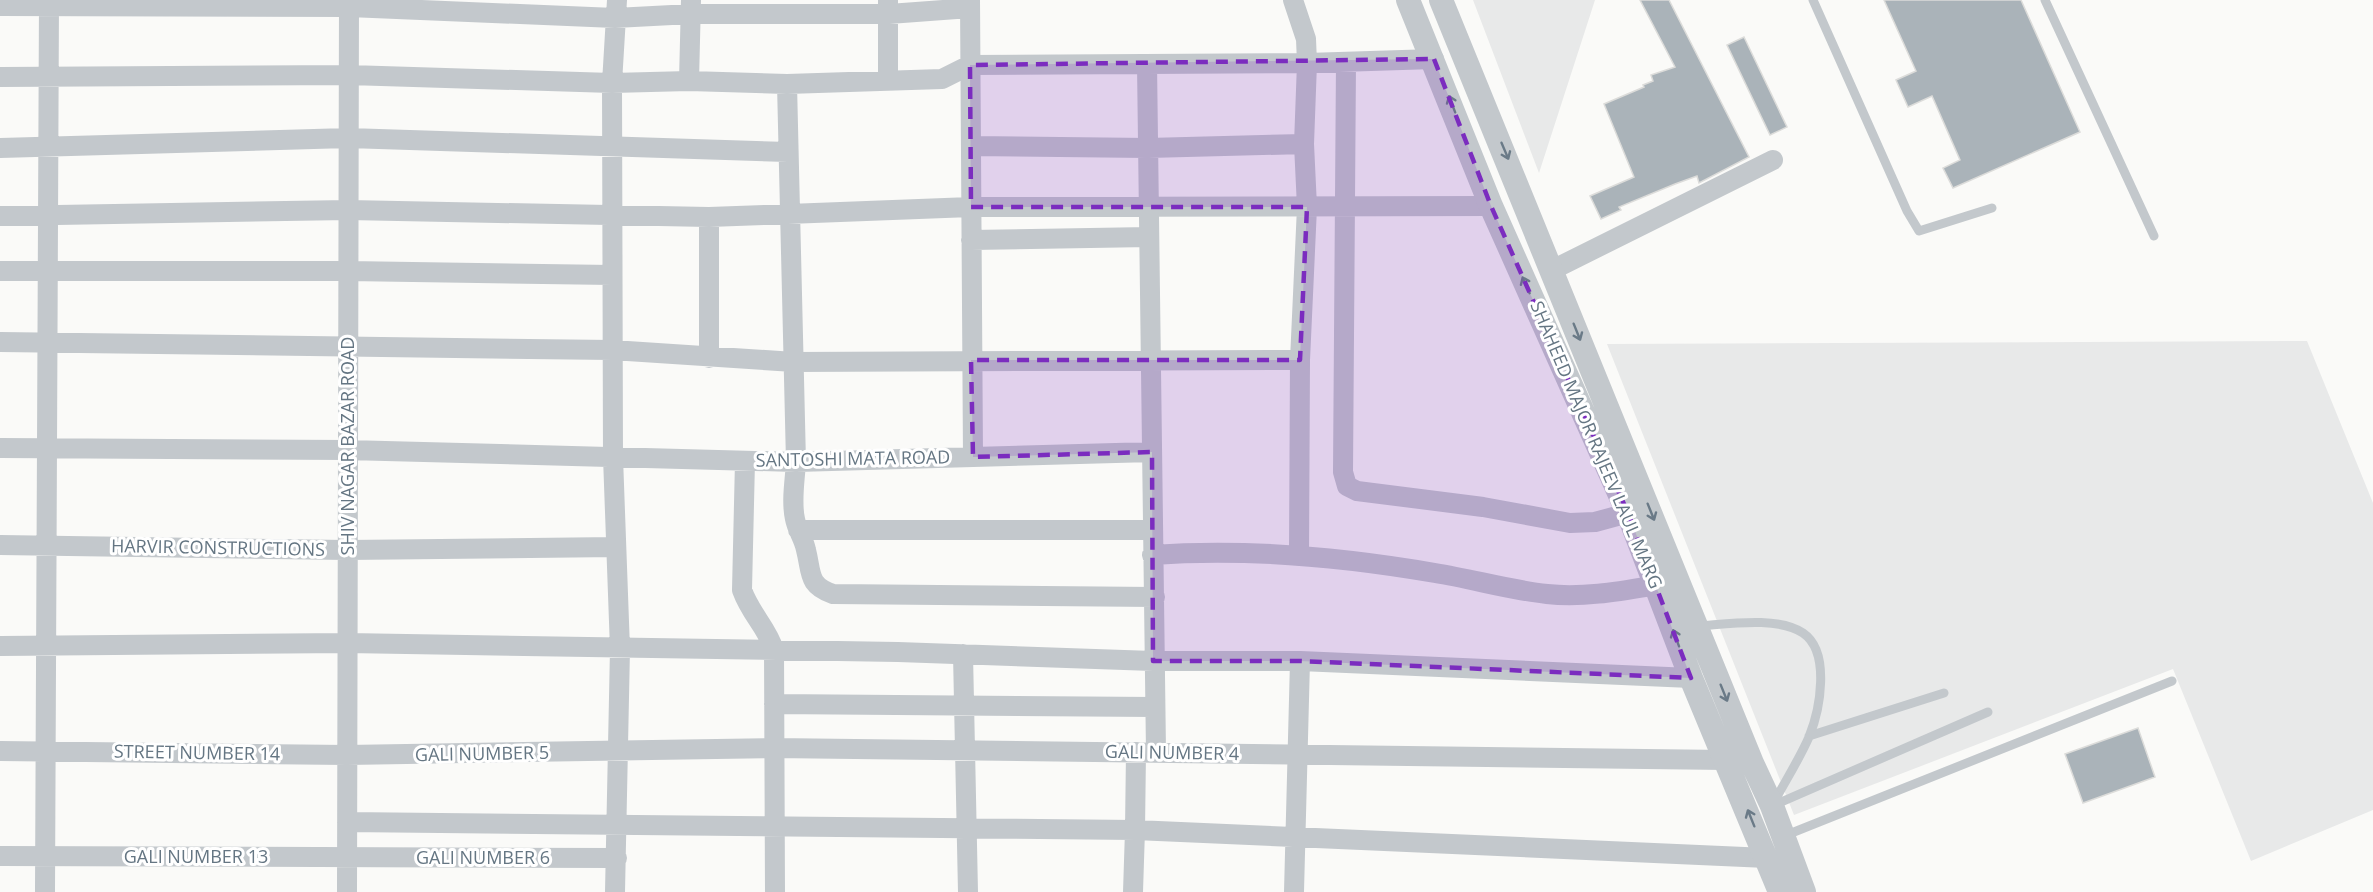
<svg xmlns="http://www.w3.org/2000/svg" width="2373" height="892" font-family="'Open Sans',sans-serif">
<rect width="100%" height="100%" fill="#fafaf8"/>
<path fill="#e8e9e9" d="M1473,0H1595L1539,173Z
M2307,341L2373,503V810L2251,861L2173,669L1794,815L1607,344Z"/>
<path fill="#aab3b9" stroke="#dcdcda" stroke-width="1.5" d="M1640,0H1669L1749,157L1699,183L1697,176L1675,184L1619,207L1621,210L1601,219L1590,196L1634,177L1604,104L1644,87L1643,85L1653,81L1651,75L1675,67Z
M1884,0H2021L2080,132L1953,188L1943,168L1960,160L1932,96L1908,107L1896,80L1916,71Z
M1744,37L1787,127L1770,135L1727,45Z
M2138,728L2155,777L2083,803L2065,754Z"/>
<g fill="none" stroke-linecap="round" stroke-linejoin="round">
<path stroke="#c3c8cc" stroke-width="9" d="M1813,0L1907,211L1919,231L1992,208
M2045,0L2154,236
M1699,626C1728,624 1778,616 1803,633C1831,652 1820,710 1809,737C1799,760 1784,783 1772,806L1988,712
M1809,736L1944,693
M1784,836L2172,681"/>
<path stroke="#c3c8cc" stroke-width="20" d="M1293,0L1306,39L1307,63L1304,144L1307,207L1300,360L1299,556
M0,6L349,7L615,18L691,14H889L970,8
M1346,62L1343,472L1347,486L1357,491L1483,507L1570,523L1595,522L1628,513
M1147,64L1156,752
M0,77L349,75L612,83L689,81L787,84L796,462C795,480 791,501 795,519C797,530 804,539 806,550C812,573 807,585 833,594L1155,597
M689,81L691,0
M888,81V0
M787,84L942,79L970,65L1307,63L1434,59
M971,146L1148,148L1304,144
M0,148L348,138L788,152
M0,216L348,210L709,217L971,207L1491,206
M709,217V358
M971,240L1149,237
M1552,270L1773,160
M0,271H348L612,275
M0,342L612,350L794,362L1300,360
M0,448L347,450L796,462L973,457L970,0
M973,457L1152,452
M745,461L742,590C751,615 767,627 774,650L775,892
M798,530H1152
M0,545L347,550L616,547
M1152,555C1246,548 1342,557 1435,573C1473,579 1509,590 1547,594C1584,598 1621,591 1657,585
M0,646L347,643L898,652L1153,661H1300L1691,678
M963,654L968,892
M774,704L1154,707
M0,751L347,755L774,748L1726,760
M347,822L1135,830L1136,752
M0,856L617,858
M45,892L49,0
M347,892L349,0
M615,892L620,649L613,457L612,83L617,0
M1133,892L1135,830L1767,858
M1294,892L1300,661"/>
<path stroke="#c3c8cc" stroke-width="24" d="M1408,0L1491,206L1628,513L1691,678L1780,892
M1441,0L1752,763L1772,806L1804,892"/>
</g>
<defs><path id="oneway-shaft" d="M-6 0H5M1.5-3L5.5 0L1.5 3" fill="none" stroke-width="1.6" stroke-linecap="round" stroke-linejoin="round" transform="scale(1.5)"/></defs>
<g stroke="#6a7a87">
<use href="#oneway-shaft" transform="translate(1452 104) rotate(-111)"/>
<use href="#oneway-shaft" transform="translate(1505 151) rotate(67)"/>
<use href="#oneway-shaft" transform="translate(1526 285) rotate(-114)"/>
<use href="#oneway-shaft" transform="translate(1577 332) rotate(68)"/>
<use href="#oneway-shaft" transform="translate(1651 512) rotate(68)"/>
<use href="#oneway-shaft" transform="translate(1676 638) rotate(-110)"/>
<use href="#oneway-shaft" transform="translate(1724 693) rotate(68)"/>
<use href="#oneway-shaft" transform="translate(1751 818) rotate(-112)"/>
</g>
<path fill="#7b2cbf" fill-opacity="0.2" stroke="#7b2cbf" stroke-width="4.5" stroke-dasharray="12 8" stroke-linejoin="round" d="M1434,59L1491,206L1628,513L1691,678L1300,661H1153L1152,452L973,457L971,360H1300L1307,207H971L970,65Z"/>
<g text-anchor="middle" stroke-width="6" stroke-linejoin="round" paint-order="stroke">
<g font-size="18" fill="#657683" stroke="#fff">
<text transform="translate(1596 445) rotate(67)" y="6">SHAHEED MAJOR RAJEEV LAUL MARG</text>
<text transform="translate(348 446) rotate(-90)" y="6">SHIV NAGAR BAZAR ROAD</text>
<text transform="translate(853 459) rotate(-1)" y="6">SANTOSHI MATA ROAD</text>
<text transform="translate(218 548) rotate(1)" y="6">HARVIR CONSTRUCTIONS</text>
<text transform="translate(197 753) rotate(1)" y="6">STREET NUMBER 14</text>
<text transform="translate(1172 753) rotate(1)" y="6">GALI NUMBER 4</text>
<text transform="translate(482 754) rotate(-1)" y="6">GALI NUMBER 5</text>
<text x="196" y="863">GALI NUMBER 13</text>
<text x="483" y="864">GALI NUMBER 6</text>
</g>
</g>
</svg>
